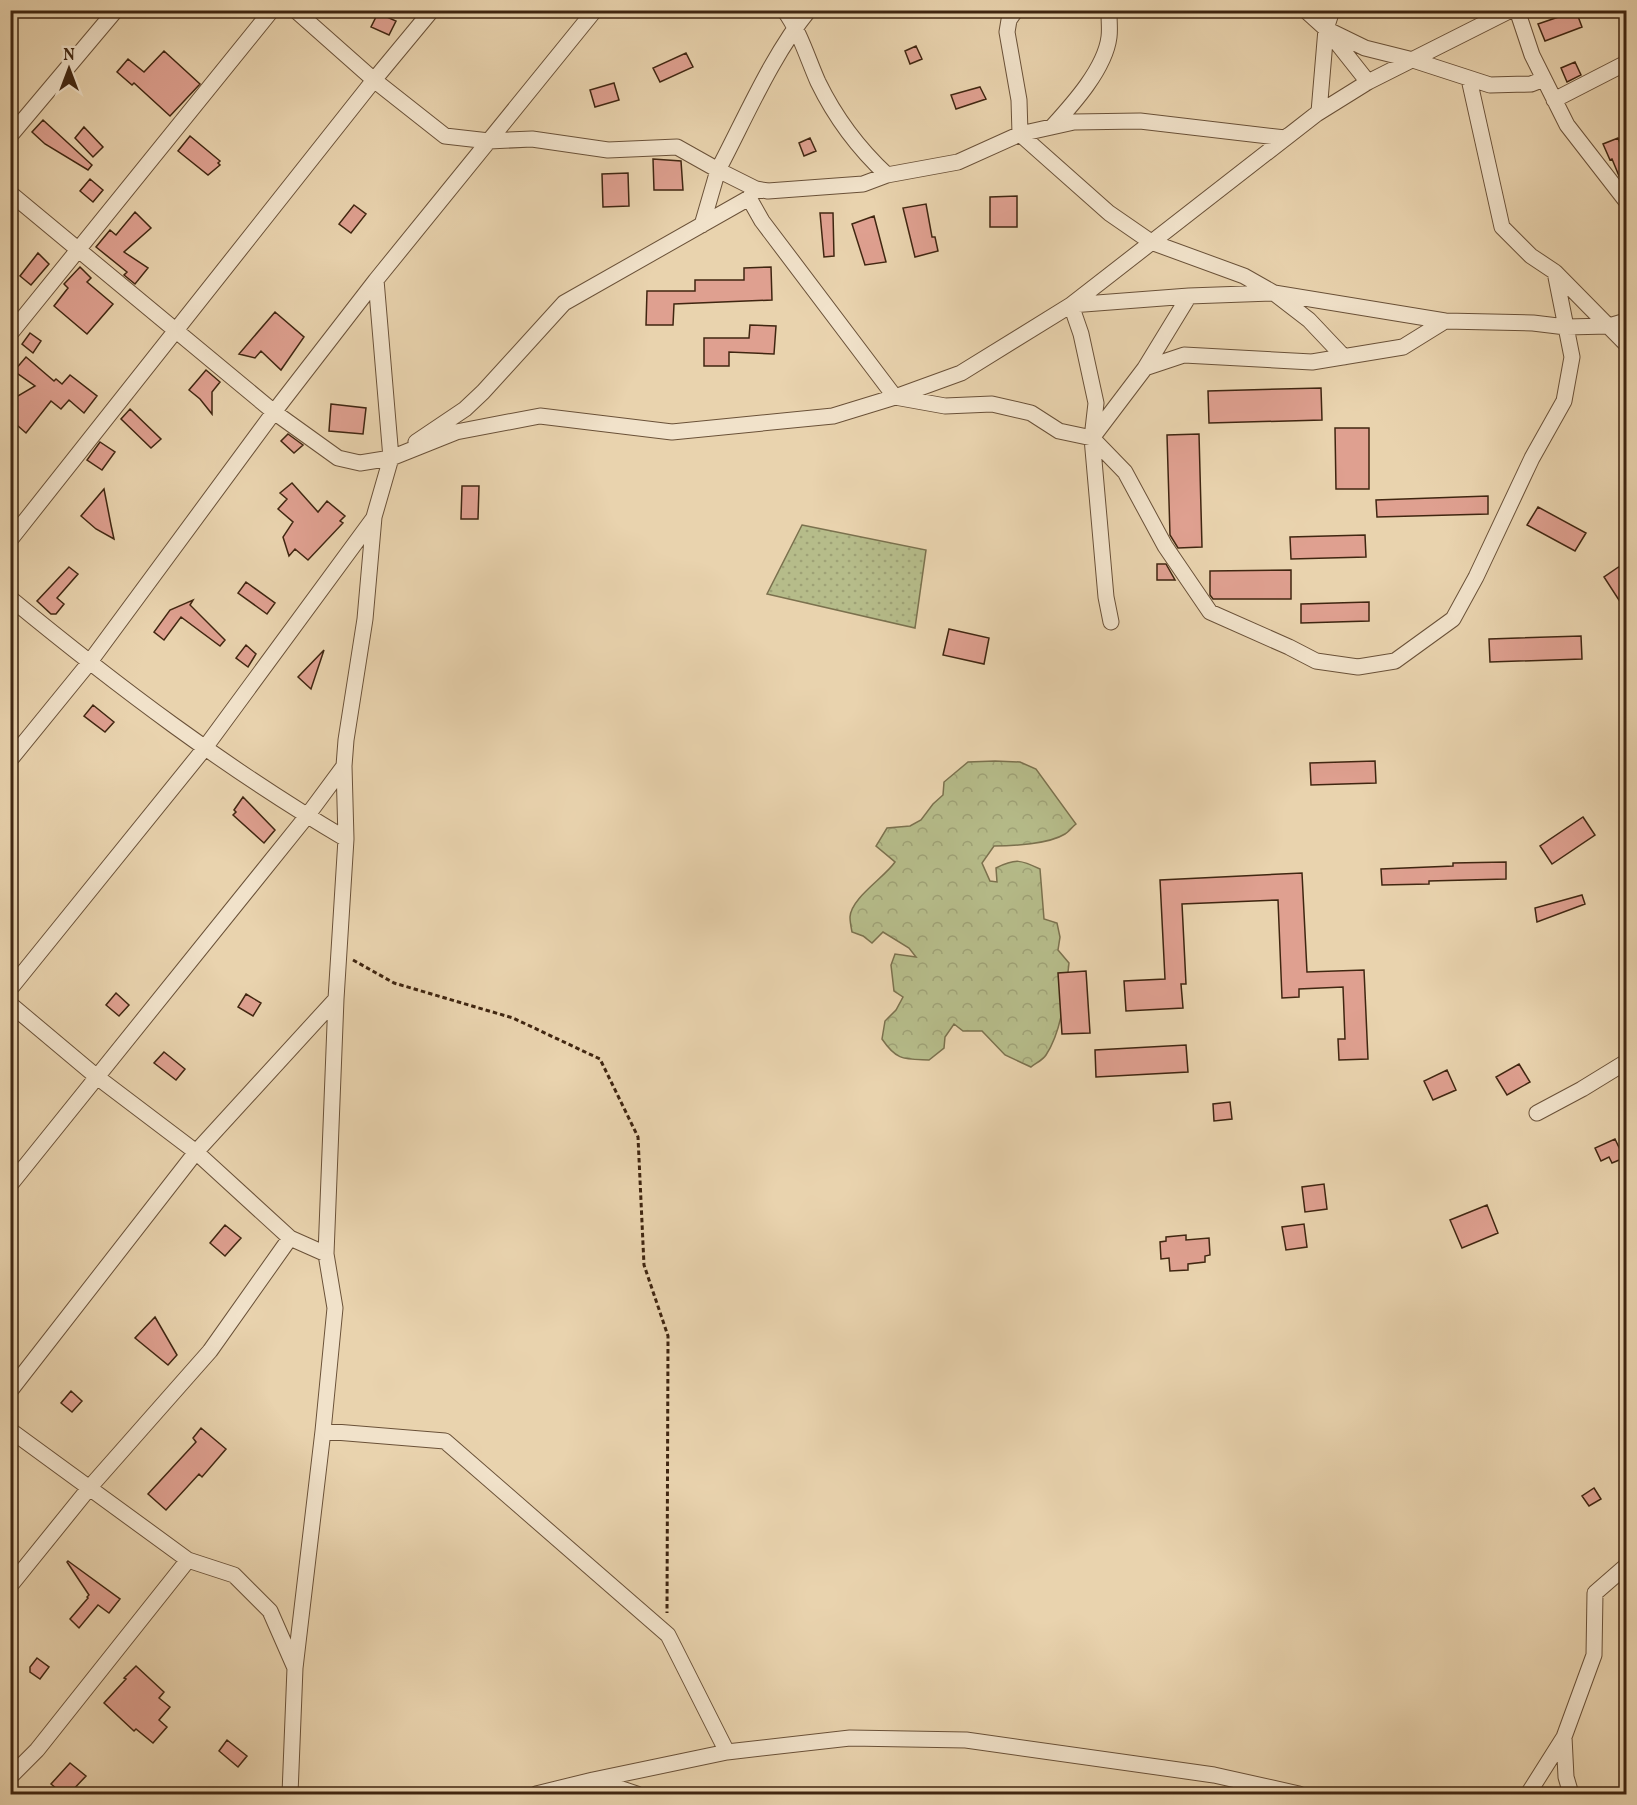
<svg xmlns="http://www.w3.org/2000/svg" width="1637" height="1805" font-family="Vollkorn,serif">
<defs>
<pattern id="forest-crowns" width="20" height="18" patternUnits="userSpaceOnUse" patternTransform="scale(1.5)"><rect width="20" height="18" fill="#b6bc8a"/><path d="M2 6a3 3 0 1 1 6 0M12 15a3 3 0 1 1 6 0" fill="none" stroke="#9ea176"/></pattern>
<pattern id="park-dots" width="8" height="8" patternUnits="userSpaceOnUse" patternTransform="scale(1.5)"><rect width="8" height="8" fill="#b6bc8a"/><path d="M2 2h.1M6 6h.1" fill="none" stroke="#9ea176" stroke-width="1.8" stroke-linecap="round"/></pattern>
</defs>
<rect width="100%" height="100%" fill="#e9d3ae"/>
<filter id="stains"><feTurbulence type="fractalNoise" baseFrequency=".00333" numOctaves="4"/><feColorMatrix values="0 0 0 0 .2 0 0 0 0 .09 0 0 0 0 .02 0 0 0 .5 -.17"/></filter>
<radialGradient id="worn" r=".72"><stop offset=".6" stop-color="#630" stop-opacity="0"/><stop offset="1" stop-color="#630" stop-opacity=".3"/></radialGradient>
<path fill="url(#forest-crowns)" stroke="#7b714e" stroke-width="1.5" d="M995,761L1020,762L1036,769L1076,824C1072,827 1069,832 1065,834C1049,844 1013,846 994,846L982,863L990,881L997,882L996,868C1016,858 1021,860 1040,869L1044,919L1057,923L1060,937L1058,950L1069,963C1066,991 1062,1031 1046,1055C1043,1060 1036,1063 1031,1067L1005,1055L982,1031H963L954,1024L945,1037L944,1048L929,1060C904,1059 897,1061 882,1039L885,1021L896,1010L903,997L894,991L891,965L895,954L916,957L909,948L883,932L872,943L863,936L852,932C851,927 850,922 850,917C851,898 884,878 895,862L876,846L887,828L910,826L921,820L933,804L943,795L944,782L968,762Z"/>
<path fill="url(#park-dots)" stroke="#7b714e" stroke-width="1.5" d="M802,525L926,550L915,628L767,594Z"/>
<path fill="#dfa090" stroke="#402611" stroke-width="1.5" d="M1576,11L1582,27L1545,41L1538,24Z
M378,13L396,21L389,35L371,27Z
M916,46L922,59L910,64L905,51Z
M164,51L200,84L170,116L134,83L132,85L117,72L128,59L144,72Z
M686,53L693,67L660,82L653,68Z
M1575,62L1581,75L1567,82L1561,68Z
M614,83L619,100L595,107L590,90Z
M980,87L986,99L956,109L951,95Z
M43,120L92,165L88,170L45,144L32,132Z
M84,127L103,147L93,157L75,138Z
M190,136L220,161L218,163L220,165L208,175L178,151Z
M810,138L816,151L804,156L799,143Z
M1618,138L1626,159V186L1619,176L1612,159L1610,160L1603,144Z
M653,159L681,161L683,190H654Z
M628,173L629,206L603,207L602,174Z
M90,179L103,190L93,202L80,191Z
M1017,196V227H990V197Z
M926,204L932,237H935L938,251L915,257L903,208Z
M354,205L366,214L351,233L339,224Z
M135,212L151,228L124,252L148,268L135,284L124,275L127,272L96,247L110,230L116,235Z
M820,213H833L834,256L824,257Z
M874,216L886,262L865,265L852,224Z
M38,253L49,264L31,285L20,276Z
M80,267L91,278L87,282L113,304L87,334L54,306L68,288L64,284Z
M771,267L772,300L674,304L673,325H646L647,291H695V280H744V268Z
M275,312L304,337L281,370L261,351L255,358L239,354Z
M750,325L776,326L774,354L729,352V366H704V338H749Z
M30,333L41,341L33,353L22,344Z
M26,357L54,381L56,379L62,384L70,375L97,396L84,413L69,400L61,409L51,401L26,433L10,419V403L16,397L35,386L14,371Z
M206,370L220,382L212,392V414L200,399L189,390Z
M1321,388L1322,420L1209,423L1208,391Z
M331,404L366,408L363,434L329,431Z
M130,409L161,439L151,448L121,419Z
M1335,428H1369V489H1336Z
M288,434L303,445L294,453L281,441Z
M1199,434L1202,547L1178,548L1170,535L1167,435Z
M100,442L115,452L102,470L87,460Z
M292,483L318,512L327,501L345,516L340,521L343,523L308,560L295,549L289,556L283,537L293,522L278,509L287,499L280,493Z
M462,486H479L478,519H461Z
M104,489L111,525L114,539L96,529L81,516Z
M1488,496V514L1377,517L1376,500Z
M1538,507L1586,533L1575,551L1527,525Z
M1365,535L1366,557L1291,559L1290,537Z
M1157,564H1166L1175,580H1157Z
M1620,566L1626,576V611L1604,577Z
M69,567L78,574L57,598L64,604L56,614H51L37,601Z
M1291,570V599H1213L1210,595V571Z
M246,582L275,603L267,614L238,593Z
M193,600L190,605L225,640L220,646L181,617L164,640L154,632L170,610Z
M1369,602V621L1301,623V604Z
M949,629L989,638L984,664L943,655Z
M1581,636L1582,659L1490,662L1489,639Z
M246,645L256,654L248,667L236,658Z
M324,650L311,689L298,677Z
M93,705L114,722L105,732L84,716Z
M1375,761L1376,783L1311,785L1310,763Z
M243,797L275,830L264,843L233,815L236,812L234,810Z
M1583,817L1595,835L1552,864L1540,846Z
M1506,862V879L1429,881V884L1382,885L1381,869L1453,866V863Z
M1302,873L1307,972L1364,970L1368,1059L1339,1060L1338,1039H1345L1343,987L1299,989V997L1282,998L1278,900L1182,904L1186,984H1181L1183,1008L1126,1011L1124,981L1165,979L1160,880Z
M1582,895L1585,904L1537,922L1535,908Z
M1086,971L1090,1033L1062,1034L1058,973Z
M116,993L129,1005L119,1016L106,1005Z
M246,994L261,1003L253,1016L238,1007Z
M1186,1045L1188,1072L1096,1077L1095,1050Z
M164,1052L185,1069L176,1080L154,1063Z
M1519,1064L1530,1082L1507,1095L1496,1077Z
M1447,1070L1456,1090L1433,1100L1424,1081Z
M1230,1102L1232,1119L1214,1121L1213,1104Z
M1615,1139L1624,1158L1612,1163L1609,1157L1601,1161L1595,1148Z
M1324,1184L1327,1209L1305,1212L1302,1187Z
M1487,1205L1498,1233L1462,1248L1450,1220Z
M1304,1224L1307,1247L1286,1250L1282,1227Z
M225,1225L241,1238L225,1256L210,1243Z
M1186,1235V1240L1209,1238L1210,1255L1205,1256V1262L1188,1264V1270L1170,1271L1169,1258L1161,1259L1160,1242L1166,1241V1237Z
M155,1317L177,1355L168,1365L135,1338Z
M71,1391L82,1401L72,1412L61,1403Z
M201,1428L226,1449L202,1477L199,1474L166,1510L148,1494L196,1442L193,1438Z
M1594,1488L1601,1499L1589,1506L1582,1496Z
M68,1561L120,1599L109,1613L98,1605L79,1628L70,1619L88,1598L87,1597L89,1595L67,1562Z
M37,1658L49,1667L40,1679L30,1672V1667Z
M136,1666L164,1692L159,1698L170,1707L159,1720L167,1727L153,1743L136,1729L134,1731L104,1703L126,1679L124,1678Z
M227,1740L247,1756L238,1767L219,1751Z
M70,1763L86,1776L69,1794H63L51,1784Z"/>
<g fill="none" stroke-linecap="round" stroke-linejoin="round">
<g stroke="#6a5138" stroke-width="17">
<path id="minor" d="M295,10L374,80L445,136L489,141L532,139L608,150L677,147L718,170L702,225
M784,10C800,32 807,57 818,82C835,117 859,149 887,175
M809,10C772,55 745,119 718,170L756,189L768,191L863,184L887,175L958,162L1020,134L1074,122L1140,121L1285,138L1289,135
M1016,10L1009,20L1007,32L1019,100L1020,134L1109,213L1151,242L1244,276L1274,293L1309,320L1344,357
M1305,10L1326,29L1368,82
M1517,10L1532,55L1567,125L1626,201
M1326,29L1365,48L1413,60L1490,85L1531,84L1544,79
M1554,100L1626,63
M1315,115L1368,82L1511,10
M1052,127C1072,105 1105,69 1109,37C1110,30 1109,21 1109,14L1112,10
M10,136L116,10
M756,189L749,198L762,221L895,397L945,406L992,404L1031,413L1059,431L1092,438L1145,368L1184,355L1312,362L1403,347L1445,321L1533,323L1566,327L1609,326L1626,321
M10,193L274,412L338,458L360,463L391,458L456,432L540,416L672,432L833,416L895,397L961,373L1071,305L1319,112L1326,29L1332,10
M1555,272L1626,344
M10,334L272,10
M1145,368L1189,296
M1092,438L1125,472L1165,546L1210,612L1289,647L1316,661L1358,667L1395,661L1453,619L1476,577L1532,458L1564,401L1572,357L1555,272L1531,256L1502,227L1469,79
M416,442L465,409L483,392L564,303L749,198
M10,540L374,80L432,10
M10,598C117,686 227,769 346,839
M1111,622L1106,597L1092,438L1096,403L1081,334L1071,305L1189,296L1274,293L1445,321
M10,760L89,663L274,412L376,280L595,10
M10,989L204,749L373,519
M10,1004L97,1077L196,1152L290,1238L326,1254
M1537,1113L1582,1089L1626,1062
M10,1185L307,816L344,766
M10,1391L196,1152L336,999
M10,1430L188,1560L234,1575L270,1611L295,1668
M323,1431L445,1441L668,1635L727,1752
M10,1586L90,1487L210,1351L290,1238
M1564,1737L1566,1777L1571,1794
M10,1777L37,1750L188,1560
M595,1780L637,1794
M290,1794L295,1668L323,1431L335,1308L326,1254L336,999L346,839L344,766L346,740L365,619L374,517L391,458L376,280
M536,1794L593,1780L727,1752L850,1738L966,1740L1214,1775L1299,1794
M1528,1794L1564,1737L1594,1655L1595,1593L1626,1566"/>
</g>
<path stroke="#402611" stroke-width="3" stroke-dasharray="4.5 3" stroke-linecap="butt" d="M353,960L394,983L513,1018L600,1059L638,1137L644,1265L668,1336L667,1613"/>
<use href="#minor" stroke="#f1e2ca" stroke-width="15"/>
</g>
<rect width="1637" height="1805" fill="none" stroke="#e9d3ae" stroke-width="36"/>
<rect x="12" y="12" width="1613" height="1781" fill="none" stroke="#402611" stroke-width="3"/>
<rect x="18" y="18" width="1601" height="1769" fill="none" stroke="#402611" stroke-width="1.5"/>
<g transform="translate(69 69)" stroke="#f1e2ca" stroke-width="4.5" paint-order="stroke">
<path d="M0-4.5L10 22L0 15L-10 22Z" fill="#402611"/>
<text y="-9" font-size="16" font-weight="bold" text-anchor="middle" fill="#402611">N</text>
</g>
<rect width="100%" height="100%" filter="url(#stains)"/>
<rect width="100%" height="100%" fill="url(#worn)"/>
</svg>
